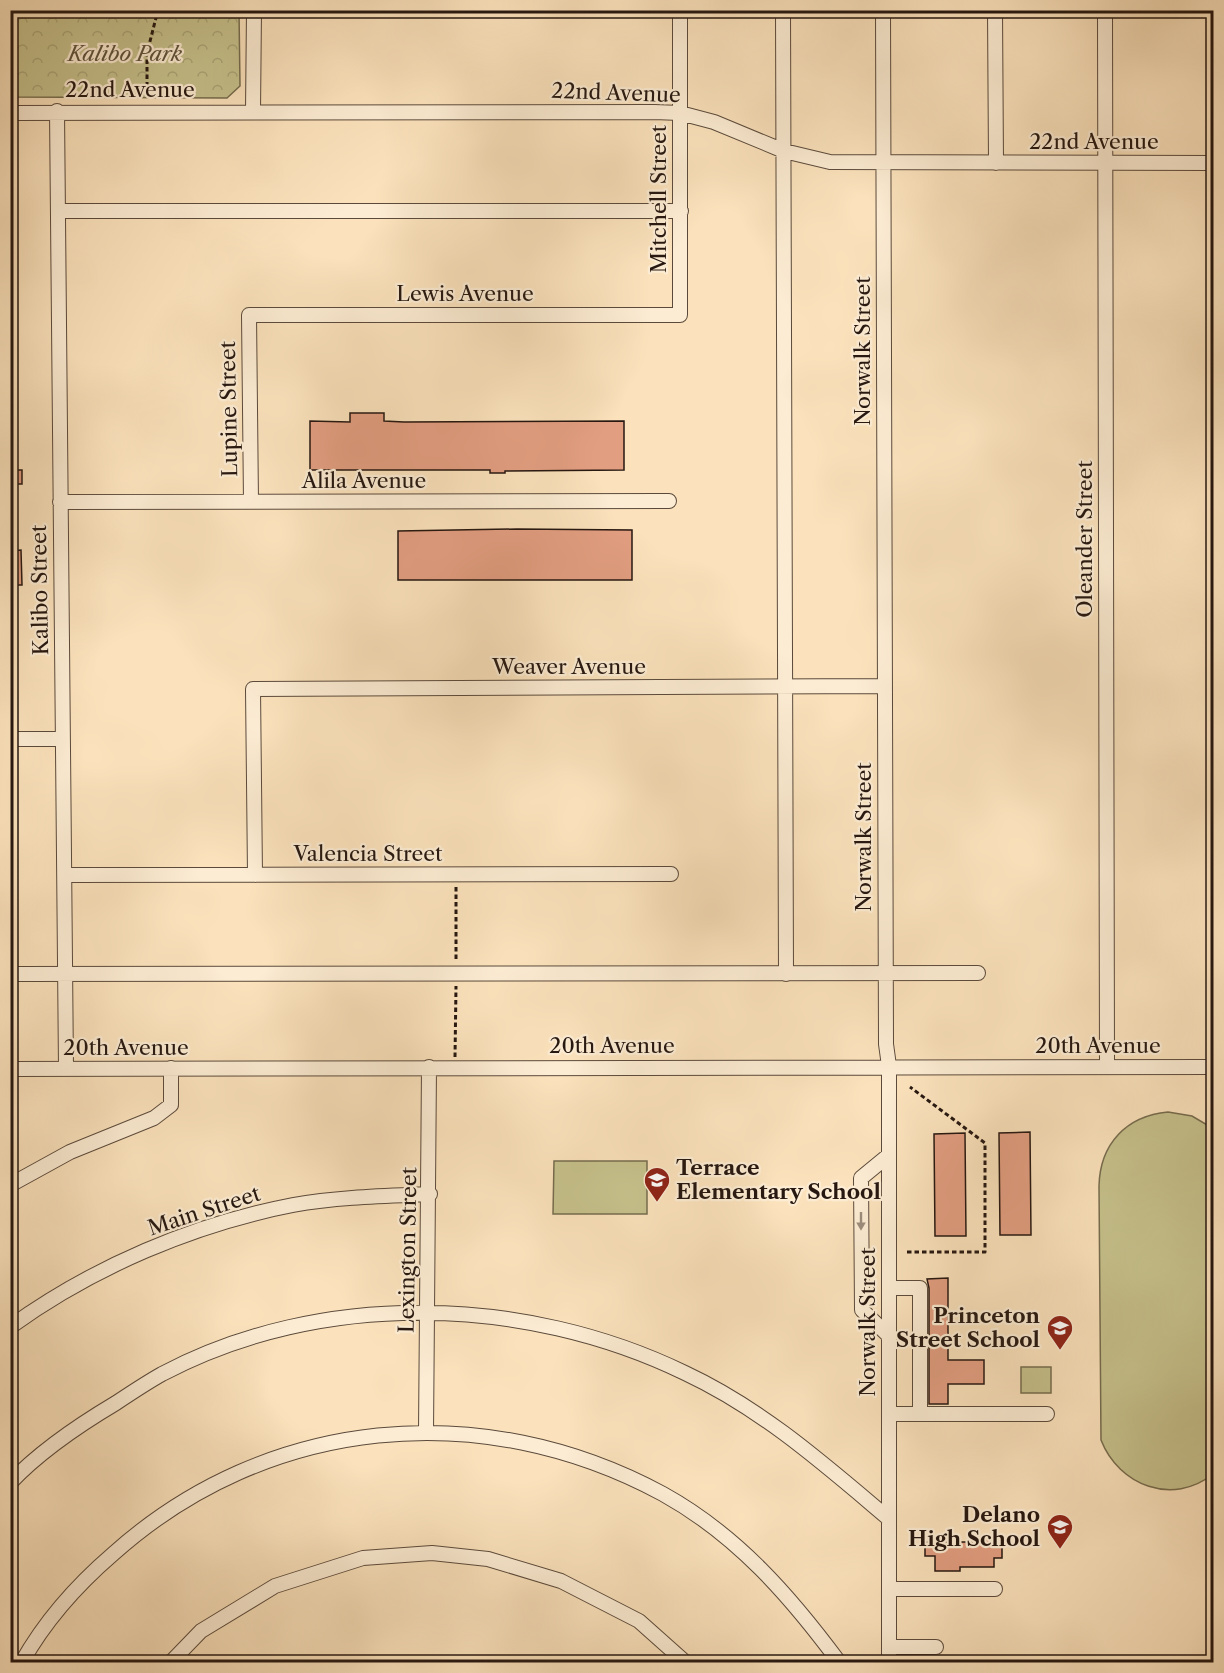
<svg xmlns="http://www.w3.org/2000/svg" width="1224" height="1673" font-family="'Libre Caslon Text',serif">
<defs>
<pattern id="forest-crowns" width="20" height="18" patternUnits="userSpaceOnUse" patternTransform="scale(1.5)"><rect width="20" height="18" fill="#c6c18c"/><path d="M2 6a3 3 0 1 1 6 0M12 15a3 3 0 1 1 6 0" fill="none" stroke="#aaa578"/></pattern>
</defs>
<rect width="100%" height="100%" fill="#fbe2bc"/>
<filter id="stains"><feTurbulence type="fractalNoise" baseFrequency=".00333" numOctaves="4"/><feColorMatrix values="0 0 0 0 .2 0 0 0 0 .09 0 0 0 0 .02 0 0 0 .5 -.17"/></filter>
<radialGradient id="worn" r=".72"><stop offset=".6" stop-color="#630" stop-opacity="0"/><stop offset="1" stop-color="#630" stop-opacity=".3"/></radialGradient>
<path fill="url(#forest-crowns)" stroke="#766c4e" stroke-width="1.5" d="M11,10L239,11L240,86L227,98L11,97Z"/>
<path fill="#c6c18c" stroke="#766c4e" stroke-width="1.5" d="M1168,1112L1192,1116L1214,1129L1213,1474C1173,1506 1119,1486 1101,1440L1099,1186C1100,1144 1126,1116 1168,1112Z
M554,1161H647V1214H553Z
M1021,1367H1051V1393H1021Z"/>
<path fill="#e29e81" stroke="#261710" stroke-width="1.5" d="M350,413H384V421L404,422L624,421V470L505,471V473H490V470H310V421L350,422Z
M10,470H22V484H10Z
M517,529L632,530V580H398V531Z
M21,550L22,585H10V551Z
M1030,1132L1031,1235H1000L999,1133Z
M965,1133L966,1236H935L934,1134Z
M948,1278V1360H984V1384H948V1404H929V1288L927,1279Z
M981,1538H1002V1558H994V1567H960V1571H935V1556H925V1542H981Z"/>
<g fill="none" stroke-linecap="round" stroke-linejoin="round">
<g stroke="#5b4a3b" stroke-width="16">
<path id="minor" d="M783,10L786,974
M883,10L886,1044L889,1066V1662
M995,10L996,163
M1105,10L1107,1067
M57,111L66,1069
M253,111L254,10
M10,113L654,112L680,113L714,122L784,151L830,162L1214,163
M58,211H681
M60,502L669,501
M251,502L249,315H680V10
M10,739H63
M65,875L671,874
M255,875L253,689L885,686
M10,974L978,973
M10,1069L1214,1067
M10,1185L70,1152L154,1118L171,1105V1068
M889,1288H920V1414
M10,1327C93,1267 194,1224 293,1205C338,1197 385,1196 430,1194
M889,1336L862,1310L861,1178L889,1155
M889,1414H1047
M426,1433L429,1067
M10,1483C40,1451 79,1425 116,1403C131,1393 146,1383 162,1374C321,1290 524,1295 685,1373C762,1409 824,1464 888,1518
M889,1589H995
M889,1647H936
M22,1662C45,1621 77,1585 113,1554C267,1416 482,1396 663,1494C737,1535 790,1596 839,1662
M171,1662L201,1631L275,1586L363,1558L432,1553L488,1559L561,1581L639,1621L685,1662"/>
</g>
<path stroke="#261710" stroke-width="3" stroke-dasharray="4.5 3" stroke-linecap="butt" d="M147,94V53L158,10
M456,887V961
M455,1057L456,986
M907,1252H985V1143L910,1087"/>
<use href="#minor" stroke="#fcecd3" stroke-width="14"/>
</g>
<defs><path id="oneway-solid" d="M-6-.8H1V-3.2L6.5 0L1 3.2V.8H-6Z" transform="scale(1.5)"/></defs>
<use fill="#9c8c7b" href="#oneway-solid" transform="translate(861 1221) rotate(90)"/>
<defs>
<g id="school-pin" transform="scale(1.35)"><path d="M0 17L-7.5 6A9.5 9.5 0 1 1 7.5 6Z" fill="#8f2418" stroke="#fcecd3"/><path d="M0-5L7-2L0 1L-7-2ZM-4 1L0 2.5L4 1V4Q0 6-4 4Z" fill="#fff"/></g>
</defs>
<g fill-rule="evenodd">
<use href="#school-pin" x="657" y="1180"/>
<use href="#school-pin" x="1060" y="1328"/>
<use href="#school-pin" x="1060" y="1527"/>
</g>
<g text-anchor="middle" stroke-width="4.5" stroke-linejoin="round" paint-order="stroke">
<g font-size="21" font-style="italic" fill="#5e523b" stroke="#fcecd3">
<text x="125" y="61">Kalibo Park</text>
</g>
<g font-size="21" fill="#261710" stroke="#fcecd3">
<text x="130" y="97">22nd Avenue</text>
<text transform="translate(616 93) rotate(2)" y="7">22nd Avenue</text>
<text x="1094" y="149">22nd Avenue</text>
<text transform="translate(659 199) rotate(-90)" y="7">Mitchell Street</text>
<text x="465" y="301">Lewis Avenue</text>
<text transform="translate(863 351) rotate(-90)" y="7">Norwalk Street</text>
<text transform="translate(229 409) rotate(-91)" y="7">Lupine Street</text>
<text x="364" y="488">Alila Avenue</text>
<text transform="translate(1085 539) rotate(-90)" y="7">Oleander Street</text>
<text transform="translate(40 590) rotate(-91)" y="7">Kalibo Street</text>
<text x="569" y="674">Weaver Avenue</text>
<text transform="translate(864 837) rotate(-90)" y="7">Norwalk Street</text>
<text x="368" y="861">Valencia Street</text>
<text x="612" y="1053">20th Avenue</text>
<text x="1098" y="1053">20th Avenue</text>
<text x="126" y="1055">20th Avenue</text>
<text transform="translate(204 1211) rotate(-18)" y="7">Main Street</text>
<text transform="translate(408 1250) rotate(-89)" y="7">Lexington Street</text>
<text transform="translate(868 1322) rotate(-90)" y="7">Norwalk Street</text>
</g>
<g font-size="21" font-weight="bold" fill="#261710" stroke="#fcecd3" text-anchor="end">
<text x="676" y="1175" text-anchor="start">Terrace<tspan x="676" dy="24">Elementary School</tspan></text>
<text x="1040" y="1323">Princeton<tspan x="1040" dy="24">Street School</tspan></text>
<text x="1040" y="1522">Delano<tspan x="1040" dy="24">High School</tspan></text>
</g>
</g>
<rect width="1224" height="1673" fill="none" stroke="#fbe2bc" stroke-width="36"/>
<rect x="12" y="12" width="1200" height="1649" fill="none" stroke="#261710" stroke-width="3"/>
<rect x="18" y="18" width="1188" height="1637" fill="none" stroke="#261710" stroke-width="1.5"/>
<rect width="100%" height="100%" filter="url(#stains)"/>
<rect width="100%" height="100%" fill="url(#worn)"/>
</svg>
